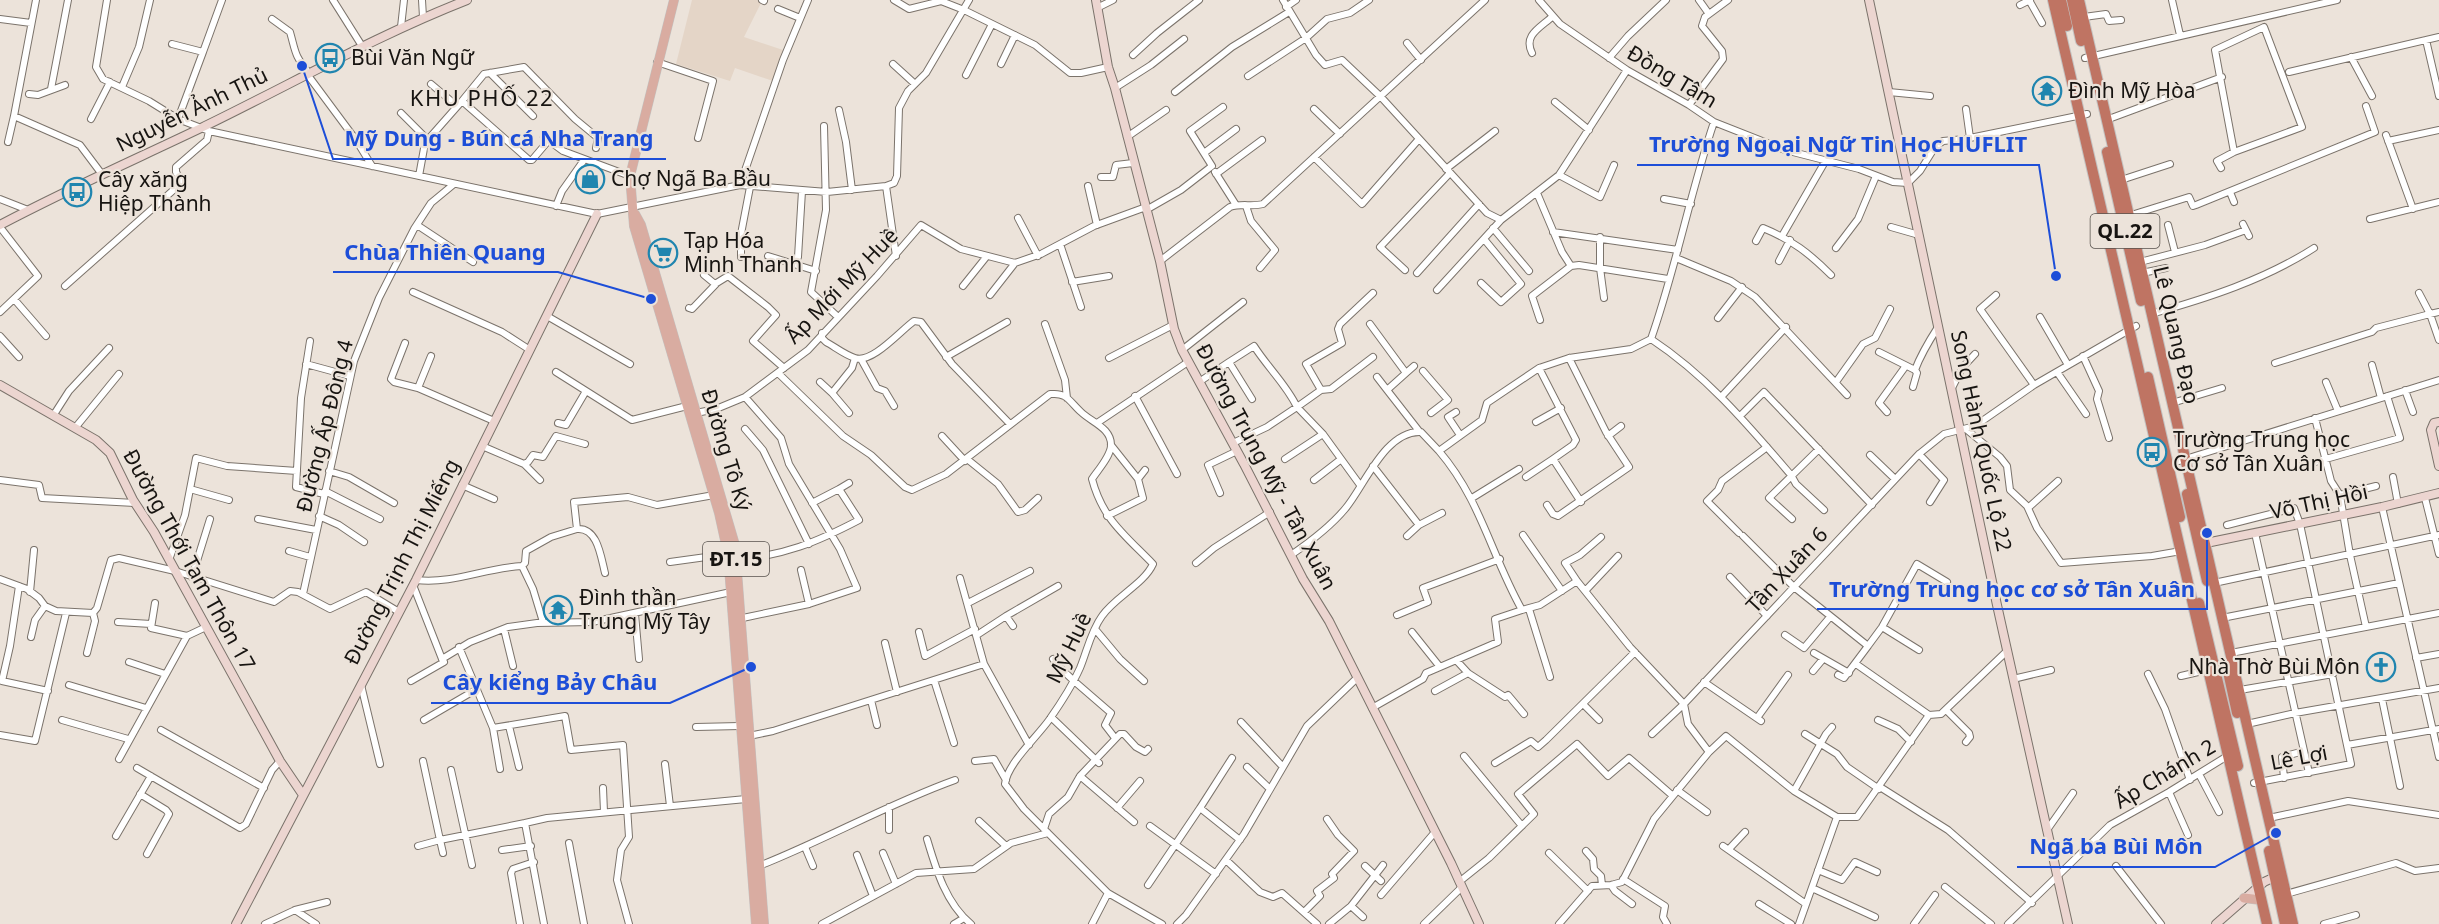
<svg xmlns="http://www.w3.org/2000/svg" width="2439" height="924" font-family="'Noto Sans',sans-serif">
<rect width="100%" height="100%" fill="#ece3da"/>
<path fill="#e4d5c7" d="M692,0H757L761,3L744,37L783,50L773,81L735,68L730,81L676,64Z"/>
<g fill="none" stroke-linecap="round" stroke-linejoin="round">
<g stroke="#7b736b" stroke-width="8">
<path id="street" d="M36,0L14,116L80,145L101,173
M107,0L96,67L103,79L149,101L178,119L209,131L597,214L740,185L827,192L886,186L894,183L897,176L899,108L908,91L926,73L969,0
M333,0L362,46
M422,0L423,17
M762,0L764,1
M894,0L909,9L941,1L964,10L1035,45L1070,73H1081L1108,67
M1283,0L1316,55L1325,65L1342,60L1381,97L1487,213L1501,220L1559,175L1627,70
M1539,0L1560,24L1627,70L1689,105L1714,122L1785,150L1859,169L1893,182L1908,183L1920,171L1935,147L1943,141L1965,139L2087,114
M1699,0L1709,14
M2029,0L2042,23
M2172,0L2180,35
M2020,5L2030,0
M1286,7L1296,0
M1097,8L1113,0
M778,9L800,18
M2084,17L2106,14L2109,21L2121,20
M0,19L31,23
M272,19L290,32C296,53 294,55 309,73
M401,27L404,0
M2426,40L2439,96
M1407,43L1421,60
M172,44L203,52L178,119
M203,52L222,0
M1532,53C1523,35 1540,28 1553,16
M1133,55L1157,33L1199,0
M2351,57L2372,96
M1609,58L1628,36L1666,0
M2085,58L2337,0
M657,62L713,81L698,138
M893,64L915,84
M1001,64L1015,35
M2289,72L2439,37
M490,73L533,116
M307,74L356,140L372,166
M966,75L992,24
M1248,76L1306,38L1327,19L1350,13L1369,0
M431,84L457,106
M122,87L139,47L150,0
M1115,88L1151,65L1184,39
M51,89L68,0
M1175,92L1232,47L1289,12
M1889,92L1930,96
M29,94L38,95L65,85
M462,101L484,74L524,67L575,119L598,138L596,148
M1555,102L1589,130
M1689,105L1723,59L1722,51L1702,26L1705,17L1728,0
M1314,109L1340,134
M1966,109L1970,138
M839,110L846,142L852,190
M401,113L428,140
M91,119L110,82
M2106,120L2222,77
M824,126L826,210L811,292L838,317
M2386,135L2413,209
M544,137L563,151L630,176
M1127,137L1166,110
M2388,141L2439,130
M8,142L14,116
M1204,153L1236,129
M1314,157L1362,204L1419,139
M2221,168L2217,161L2234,152L2302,127L2264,27L2215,50L2234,152
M1446,169L1495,131
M1215,172L1236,205
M1216,174L1262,140
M1559,175L1600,197L1614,165
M419,176L425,143L462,101L529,160H532L549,140
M1101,177H1113L1116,165L1133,163
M2121,180L2170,164
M740,185L783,60L808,0
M886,186L896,256
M1088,186L1097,225
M2230,192L2234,202
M1537,193L1562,252L1571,266L1579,265L1668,279
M0,199L28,210
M1664,199L1691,204
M556,206L562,191L584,160
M1246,206L1251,221L1275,250L1260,268
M1146,210L1181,190L1212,166L1190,131L1223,107
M2128,216L2189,197L2193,206L2196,205L2375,132L2366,106
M1018,218L1038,256
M2370,219L2439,202
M2243,224L2249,236
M417,225L473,262
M2168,225L2175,252
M0,227L38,276L0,312
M1891,227L1919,235
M1493,228L1529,271
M1553,232L1678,250
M1782,236L1826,160
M1600,237V268L1604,298
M1756,241L1763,228C1792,240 1809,253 1831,275
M1060,244L1081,307
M1836,248L1858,219L1876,176
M768,256L816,271
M741,257V234L750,187
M1676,258L1731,281L1755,297L1847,395
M1160,261L1230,207C1241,203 1252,207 1263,204L1485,0
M1779,261L1790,240
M2140,262L2205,245L2246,230
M795,264L798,257L802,191
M1405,270L1380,247L1450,173
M1417,273L1479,204
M2142,273L2166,268
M704,275L715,284L728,276L768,307L776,315L753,341L784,368
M1072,282L1109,276
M1481,283L1501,302L1521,284L1484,239
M65,286L178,186L181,181L176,172V167L207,140L209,131
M963,286L987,256
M1437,290L1501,220
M413,292L502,332L530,350
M990,295L1015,263
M1996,295L1980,309L2034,385
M14,299L46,336
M689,308L692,309L716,284
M2439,312L2430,314L2439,340
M2151,314C2208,298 2264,280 2314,248
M547,316L630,364
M2040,317L2068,365
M1718,318L1742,287
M1540,320L1532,296L1571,266
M1045,324L1065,380L1067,398
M1370,324L1406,373L1387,390L1419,431
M822,333V338L826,342C835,347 845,355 855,358C872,364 900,331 914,321L921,322L952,364L1010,424
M0,336L19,357
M1651,339C1707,376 1748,425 1791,475L1796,484L1824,510
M310,341L301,398L296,487L324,494
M405,343L391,379L394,382L418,388L494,421
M1182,350L1243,302
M1879,352L1915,370
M2083,356L2099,391L2097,399L2109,438
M946,357L1007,322
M1109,358L1173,325
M861,359L877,388L885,391L894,406
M2275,363L2372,332L2376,328L2430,314L2419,293
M306,364L350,376
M2372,365L2381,398
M1539,368L1576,440L1573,445L1553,459
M1423,371L1448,400L1431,413
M556,372L632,420L687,406
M2057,372L2086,414
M778,373L843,436L871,455L905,487L912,490L946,474L1050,394C1055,394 1059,393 1064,396C1070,399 1075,407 1081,412C1091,422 1112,428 1111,446C1110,457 1098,470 1092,479C1103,520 1125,535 1153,564C1144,584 1115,597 1102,616C1091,631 1087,651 1080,668C1072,686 1061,703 1049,720C1037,737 1007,764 1005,784L1024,809L1108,893L1162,924
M1406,373L1414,366
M1377,377L1387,390
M820,382L832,393
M1199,382L1229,362
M1836,382L1863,344L1875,338L1890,309
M2326,382L2338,411
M1913,387L1917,373L1915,370C1921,354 1929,341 1938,327
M418,388L431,356
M1952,388L1962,368L1975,354
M1321,390L1331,389L1373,357
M2405,390L2413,412
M1135,396L1177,474
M1722,396L1786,327
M1252,399L1229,362L1254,346C1268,368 1286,384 1297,407L1321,390L1306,364L1342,343L1338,329L1340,324L1373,293
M2172,403L2222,388
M1456,412L1448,417L1460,435
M1887,412L1879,403L1905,367
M696,413L716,409L745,397L808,350L877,276L921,225L961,249L1015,263L1041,254L1094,226L1146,207
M849,413L832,393L852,368L855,358
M53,416L69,391L109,348
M1740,416L1764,392L1872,505
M2315,418L2331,481L2340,495
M1536,422L1561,408
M558,423L566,425L586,391
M1097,423L1188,362
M75,428L119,374
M745,429L763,450L809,544
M1967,430L2000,457L2007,466L2010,490L2027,506L2037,528L2061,563L2152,556L2181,551
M942,436L965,461
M1608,436L1621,426
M1233,443L1267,427L1297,407L1323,434L1360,485
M1111,445L1138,479
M482,446L524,464L528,462L533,455L543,457L556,436L585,444
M1439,451C1481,500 1491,555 1522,610L1540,605L1577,581L1630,647L1684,704L1652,734
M1919,454L1944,480L1930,502
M1870,455L1895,479
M967,459L998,484L1018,512L1025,510L1038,498
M1285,459L1323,434
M2179,461L2439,380
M524,464L540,480
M1373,466L1419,525L1442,513
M2301,466L2400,438L2387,396
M329,471L349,477L394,503
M1526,477L1553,459L1581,502
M2393,477L2398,504
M0,480L39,485L42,498L135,503
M1314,480L1340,460
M462,485L494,499
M190,489L229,500
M839,489L849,483
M325,491L380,519
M1220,493L1208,465L1237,451
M1472,498L1519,469
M2425,498L2439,554
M1547,505L1553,514L1558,516L1629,467L1606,432L1569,358
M2382,507L2439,757
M2028,508L2058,481
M319,516L339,525L364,542
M1107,516L1143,498L1138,479L1145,470
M258,519L316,530
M1792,519L1769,498L1819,449
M2227,525L2294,508L2300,524L2351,764L2254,783
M577,529C598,527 601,558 605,573
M1739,533L1707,501L1718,490L1722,481L1767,447
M2255,533L2309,773
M1523,535L1562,591
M1407,536L1419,525
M1743,536L1794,587L1868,646L1844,678L1838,675
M289,551L310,557
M1291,555C1310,542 1330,527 1345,509C1364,487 1385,430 1421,432L1439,451L1482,420L1487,403L1539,368L1569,358L1631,349L1651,339C1676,268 1690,193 1714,122
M169,560L185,515L196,458L227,466L297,471
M736,560C785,555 815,543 859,520L839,489L812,503
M670,562L728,554
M1196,563L1214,548L1270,512
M522,566L525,563L526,551L551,537L577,529L574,502L628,497L657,505L714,495
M522,566L533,589L543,622
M801,570L809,604
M192,577L210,519
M1730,577L1767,616
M960,578L984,664L1029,745
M0,579L27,589L39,598L45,606L56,611L93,613L97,608L111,560L119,558L175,571L274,602L290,591L298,592L330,609L366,592L399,612
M416,580C455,584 484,568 522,566
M1577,581L1565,563L1580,555L1601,537
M2214,583L2439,535
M413,585L442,659L470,642L508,627L537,623L592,622L731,592
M19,586L10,646L2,681L48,691
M1586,590L1618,556
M30,592L34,550
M303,594L354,361L379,298L414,229L431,203L454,184
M155,603L151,628L187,636
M968,603L1030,571
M1529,609L1550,677
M635,614L639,659
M1397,615L1428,602L1423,588L1500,559
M1006,616L1058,586
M2222,618L2399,583
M738,619L809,604L857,588L840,549L789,464L781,438L745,397
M118,622L151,624
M1882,627L1919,650
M2366,627L2350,555L2340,495L2376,486
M504,629L513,666
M1095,629L1120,659L1144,681
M919,632L925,656L975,629
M1412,632L1440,667
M977,635L1006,616L1013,626
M1785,635L1804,648L1830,617
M31,637L35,620L45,606
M885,643L897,692
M1868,646L1882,627L1917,564L1947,582
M459,647L493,728L565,716L571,750L623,745L629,837L621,850L617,880L629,924
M87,653L95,621L93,613
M1814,653L1849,673
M2231,653L2439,613
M2416,658L2439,654
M1053,659L1056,664L1074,681
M1456,660L1468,673L1505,697L1508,695L1524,714
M129,662L165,674
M1856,664L1929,715
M1813,671L1823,659
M2148,674L2165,709L2190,780
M2181,676L2211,669
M2013,679L2051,670
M934,680L954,743
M411,681L444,662L442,659
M1074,681L1111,713L1105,725L1115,738
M1704,682L1761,721
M69,685L146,708
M361,685L380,764
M2240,690L2333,674
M1435,691L1468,673
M2382,699L2400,786
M871,700L877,725
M1583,704L1599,720
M1372,708L1423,679L1426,673L1498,642L1495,619L1522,610
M1946,710L1969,733L1970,737L1966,742
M1051,717L1099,763
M1757,718L1788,675
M62,720L128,739
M424,720L477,689
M1878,720L1898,729L1911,742
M1241,722L1283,767
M2247,724L2295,713L2439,688
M509,726L519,767
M696,727L740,726
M493,728L500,769
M161,730L264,788
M1805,734L1837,754L1847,767L1879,789
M0,735L35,741L66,613
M749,736L773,731L984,664
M2347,745L2439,729
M1709,752L1726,736L1794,791L1837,817H1857L1929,715L1941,714L2007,651
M1464,756L1522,826
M119,759L187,636L206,627
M423,761L440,840L525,823L544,924
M975,761L994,759L1006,780
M1495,763L1531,741L1538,747L1546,740L1635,652
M665,764L670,806
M1247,767L1270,789
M137,768L240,828L246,824L272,770L280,761
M451,770L472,865
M2199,774L2219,812
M1080,776L1120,734H1124L1136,747L1145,752L1148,749
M2284,778L2282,757L2304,751
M1880,787L1948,830L2032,903
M603,788L604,812
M1677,790L1707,812
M1794,791L1826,734L1832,727
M2169,792L2188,835
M140,794L166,810L169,814L147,854
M1117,808L1140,781
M1200,808L1232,758
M2269,818L2348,801L2439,815
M979,821L1006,846
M525,823L547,818L746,799
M1150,826L1216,874
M1044,829L1049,814L1068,797L1080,776L1134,822
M889,830V807
M2047,830L2073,793
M116,836L151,776
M927,839C936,869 946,904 971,924
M569,843L584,924
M418,846L440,840L443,853
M1723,846L1806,904
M805,847L813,866
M1729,849L1745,832
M502,850L531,846
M1586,851L1593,859L1594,869L1601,876L1602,885
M883,853L896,884
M1549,853L1588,891
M857,855L873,896
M1226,860L1260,892L1273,897L1282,893L1317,924
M759,866C825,840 888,804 955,780
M1365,866L1381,881
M2116,866L2161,924
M1818,870L1842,880L1855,862L1877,872
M1623,879L1665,906L1663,917L1667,924
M1459,882L1489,858L1534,814L1518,794L1577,744L1608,776L1629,758L1673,796
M1148,885L1200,808L1240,840
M1611,885L1615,891L1632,904
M1945,887L1991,924
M1812,888L1875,917
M2286,894L2396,863L2415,871L2439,868
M1381,895L1435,832
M1759,904L1791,924
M1351,906L1363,917
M295,910L327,902
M1304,912L1320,896L1317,891L1334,878L1332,874L1354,851L1338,835L1327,819
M265,924L295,910L316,924
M520,924L511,873L513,869L534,862
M822,924L916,873L974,869L1011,843L1048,833
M954,924L964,918
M1092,924L1108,893
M1177,924L1186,915L1244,834L1307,726L1357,678
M1329,924L1351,906L1383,865
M1424,924L1462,887
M1559,924L1592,886L1611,885L1622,882L1654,819L1709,752L1688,724L1684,704L1919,454L1944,434L1975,426L2034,385L2136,326
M1799,924L1837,817
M1914,924L1935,895
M2008,924L2110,825L2169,792L2229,755
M2324,924L2356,915"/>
</g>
<g stroke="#7b736b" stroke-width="10">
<path id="secondary" d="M1096,0L1108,67L1115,88L1160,261L1174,329L1182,350L1244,464L1303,579L1329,621L1451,863L1479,924
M1869,0L1997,605L2068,924
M0,225C66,190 134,160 201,128C290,85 375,36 467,0
M0,385L96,440L110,453L133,500L154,532L280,761L303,795
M2439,422L2434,423L2431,430L2439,466
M2206,543L2382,507L2439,493
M236,924L416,580L597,214
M2216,924L2264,882L2279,875"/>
</g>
<g stroke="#c3c2c1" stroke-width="10">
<path id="primary" d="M674,0L630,176L634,226L719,513L728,554L756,924
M635,214L641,225L735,545L764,924
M2244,898L2261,900"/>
</g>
<g stroke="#c3c2c1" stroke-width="12">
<path id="highway" d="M2053,0L2267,924
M2061,0L2067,26
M2072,0L2081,41
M2079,0L2293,924
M2107,152L2141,301
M2148,377L2180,517
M2187,494L2207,581
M2199,603L2238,766
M2227,667L2237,713
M2269,851L2285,924"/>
</g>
<use href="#street" stroke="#fff" stroke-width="6"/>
<use href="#secondary" stroke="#ecd5d0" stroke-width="8"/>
<use href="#primary" stroke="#d9aca1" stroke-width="9"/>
<use href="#highway" stroke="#bf7463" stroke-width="10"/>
</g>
<defs>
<g id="bus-ring" transform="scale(1.5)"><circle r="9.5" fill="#ece3da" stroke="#2085af" stroke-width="1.5"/><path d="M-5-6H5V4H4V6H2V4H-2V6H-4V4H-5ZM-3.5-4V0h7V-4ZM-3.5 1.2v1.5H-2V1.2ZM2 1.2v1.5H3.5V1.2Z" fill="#2085af"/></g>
<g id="temple-ring" transform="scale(1.5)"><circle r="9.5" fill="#ece3da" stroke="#2085af" stroke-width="1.5"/><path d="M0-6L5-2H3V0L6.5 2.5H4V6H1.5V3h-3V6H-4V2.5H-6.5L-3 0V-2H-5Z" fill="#2085af"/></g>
<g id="shop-ring" transform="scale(1.5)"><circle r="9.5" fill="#ece3da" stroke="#2085af" stroke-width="1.5"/><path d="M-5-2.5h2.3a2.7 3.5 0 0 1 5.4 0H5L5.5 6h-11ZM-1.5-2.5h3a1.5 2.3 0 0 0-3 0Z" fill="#2085af"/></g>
<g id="supermarket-ring" transform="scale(1.5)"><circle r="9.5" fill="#ece3da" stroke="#2085af" stroke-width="1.5"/><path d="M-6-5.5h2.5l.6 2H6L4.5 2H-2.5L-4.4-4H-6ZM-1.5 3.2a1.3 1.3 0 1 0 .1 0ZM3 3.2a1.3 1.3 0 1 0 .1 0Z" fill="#2085af"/></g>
<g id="church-ring" transform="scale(1.5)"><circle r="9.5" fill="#ece3da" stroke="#2085af" stroke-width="1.5"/><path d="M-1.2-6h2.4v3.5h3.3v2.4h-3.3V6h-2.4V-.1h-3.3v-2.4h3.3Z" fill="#2085af"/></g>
</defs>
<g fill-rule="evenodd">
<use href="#bus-ring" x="330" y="58"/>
<use href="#temple-ring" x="2047" y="91"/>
<use href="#shop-ring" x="590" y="179"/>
<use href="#bus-ring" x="77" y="192"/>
<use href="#supermarket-ring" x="663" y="253"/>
<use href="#bus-ring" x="2152" y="452"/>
<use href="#temple-ring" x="558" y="610"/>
<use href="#church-ring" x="2381" y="667"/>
</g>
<g text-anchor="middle" stroke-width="4.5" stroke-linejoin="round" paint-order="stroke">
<g fill="#ece3da" stroke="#57524d" stroke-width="1.5">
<rect x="2090.5" y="214" width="69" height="34" rx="4.5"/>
<rect x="703" y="542" width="66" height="34" rx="4.5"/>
</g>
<g font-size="20" font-weight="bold" fill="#171411">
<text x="2125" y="238">QL.22</text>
<text x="736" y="566">ĐT.15</text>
</g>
<g font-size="21" fill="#171411" stroke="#ece3da" text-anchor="start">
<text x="351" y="65">Bùi Văn Ngữ</text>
<text x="2068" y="98">Đình Mỹ Hòa</text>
<text x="611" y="186">Chợ Ngã Ba Bầu</text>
<text x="98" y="187">Cây xăng<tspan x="98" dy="24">Hiệp Thành</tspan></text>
<text x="684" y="248">Tạp Hóa<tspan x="684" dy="24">Minh Thanh</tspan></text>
<text x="2173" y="447">Trường Trung học<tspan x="2173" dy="24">Cơ sở Tân Xuân</tspan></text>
<text x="579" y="605">Đình thần<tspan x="579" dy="24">Trung Mỹ Tây</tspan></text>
<text x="2360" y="674" text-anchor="end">Nhà Thờ Bùi Môn</text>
</g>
<g font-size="21" fill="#171411" stroke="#ece3da">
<text transform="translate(1672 77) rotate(31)" y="7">Đồng Tâm</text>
<text transform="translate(192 110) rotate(-26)" y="7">Nguyễn Ảnh Thủ</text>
<text transform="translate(842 286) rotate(-46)" y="7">Ấp Mới Mỹ Huề</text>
<text transform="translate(2176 335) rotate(77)" y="7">Lê Quang Đạo</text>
<text transform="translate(325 426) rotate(-76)" y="7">Đường Ấp Đông 4</text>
<text transform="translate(1981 441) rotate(78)" y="7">Song Hành Quốc Lộ 22</text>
<text transform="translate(726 450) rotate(73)" y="7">Đường Tô Ký</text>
<text transform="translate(1266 467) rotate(62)" y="7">Đường Trung Mỹ - Tân Xuân</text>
<text transform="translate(2319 502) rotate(-12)" y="7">Võ Thị Hồi</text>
<text transform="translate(189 560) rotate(61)" y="7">Đường Thới Tam Thôn 17</text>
<text transform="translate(402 562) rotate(-63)" y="7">Đường Trịnh Thị Miếng</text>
<text transform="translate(1787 570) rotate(-47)" y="7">Tân Xuân 6</text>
<text transform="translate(1069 648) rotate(-64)" y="7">Mỹ Huề</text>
<text transform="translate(2299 758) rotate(-11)" y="7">Lê Lợi</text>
<text transform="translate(2165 774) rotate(-31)" y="7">Ấp Chánh 2</text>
</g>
<g font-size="22" letter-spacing="1.5" fill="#171411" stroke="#ece3da">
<text x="482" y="106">KHU PHỐ 22</text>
</g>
</g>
<path fill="none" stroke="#1d4ed8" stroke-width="2" d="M302 66L333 159H666M2056 276L2039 165H1637M651 299L558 272H333M2207 533L2207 609H1817M751 667L670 703H431M2276 833L2215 867H2017"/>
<g fill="#1d4ed8" stroke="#ece3da" stroke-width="2">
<circle cx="302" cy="66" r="6"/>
<circle cx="2056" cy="276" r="6"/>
<circle cx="651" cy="299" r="6"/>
<circle cx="2207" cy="533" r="6"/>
<circle cx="751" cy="667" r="6"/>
<circle cx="2276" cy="833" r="6"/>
</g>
<g font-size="22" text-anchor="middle" font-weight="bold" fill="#1d4ed8" stroke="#ece3da" stroke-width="4.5" stroke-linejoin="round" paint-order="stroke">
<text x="499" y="146">Mỹ Dung - Bún cá Nha Trang</text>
<text x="1838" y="152">Trường Ngoại Ngữ Tin Học HUFLIT</text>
<text x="445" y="260">Chùa Thiên Quang</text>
<text x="2012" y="597">Trường Trung học cơ sở Tân Xuân</text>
<text x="550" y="690">Cây kiểng Bảy Châu</text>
<text x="2116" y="854">Ngã ba Bùi Môn</text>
</g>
</svg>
